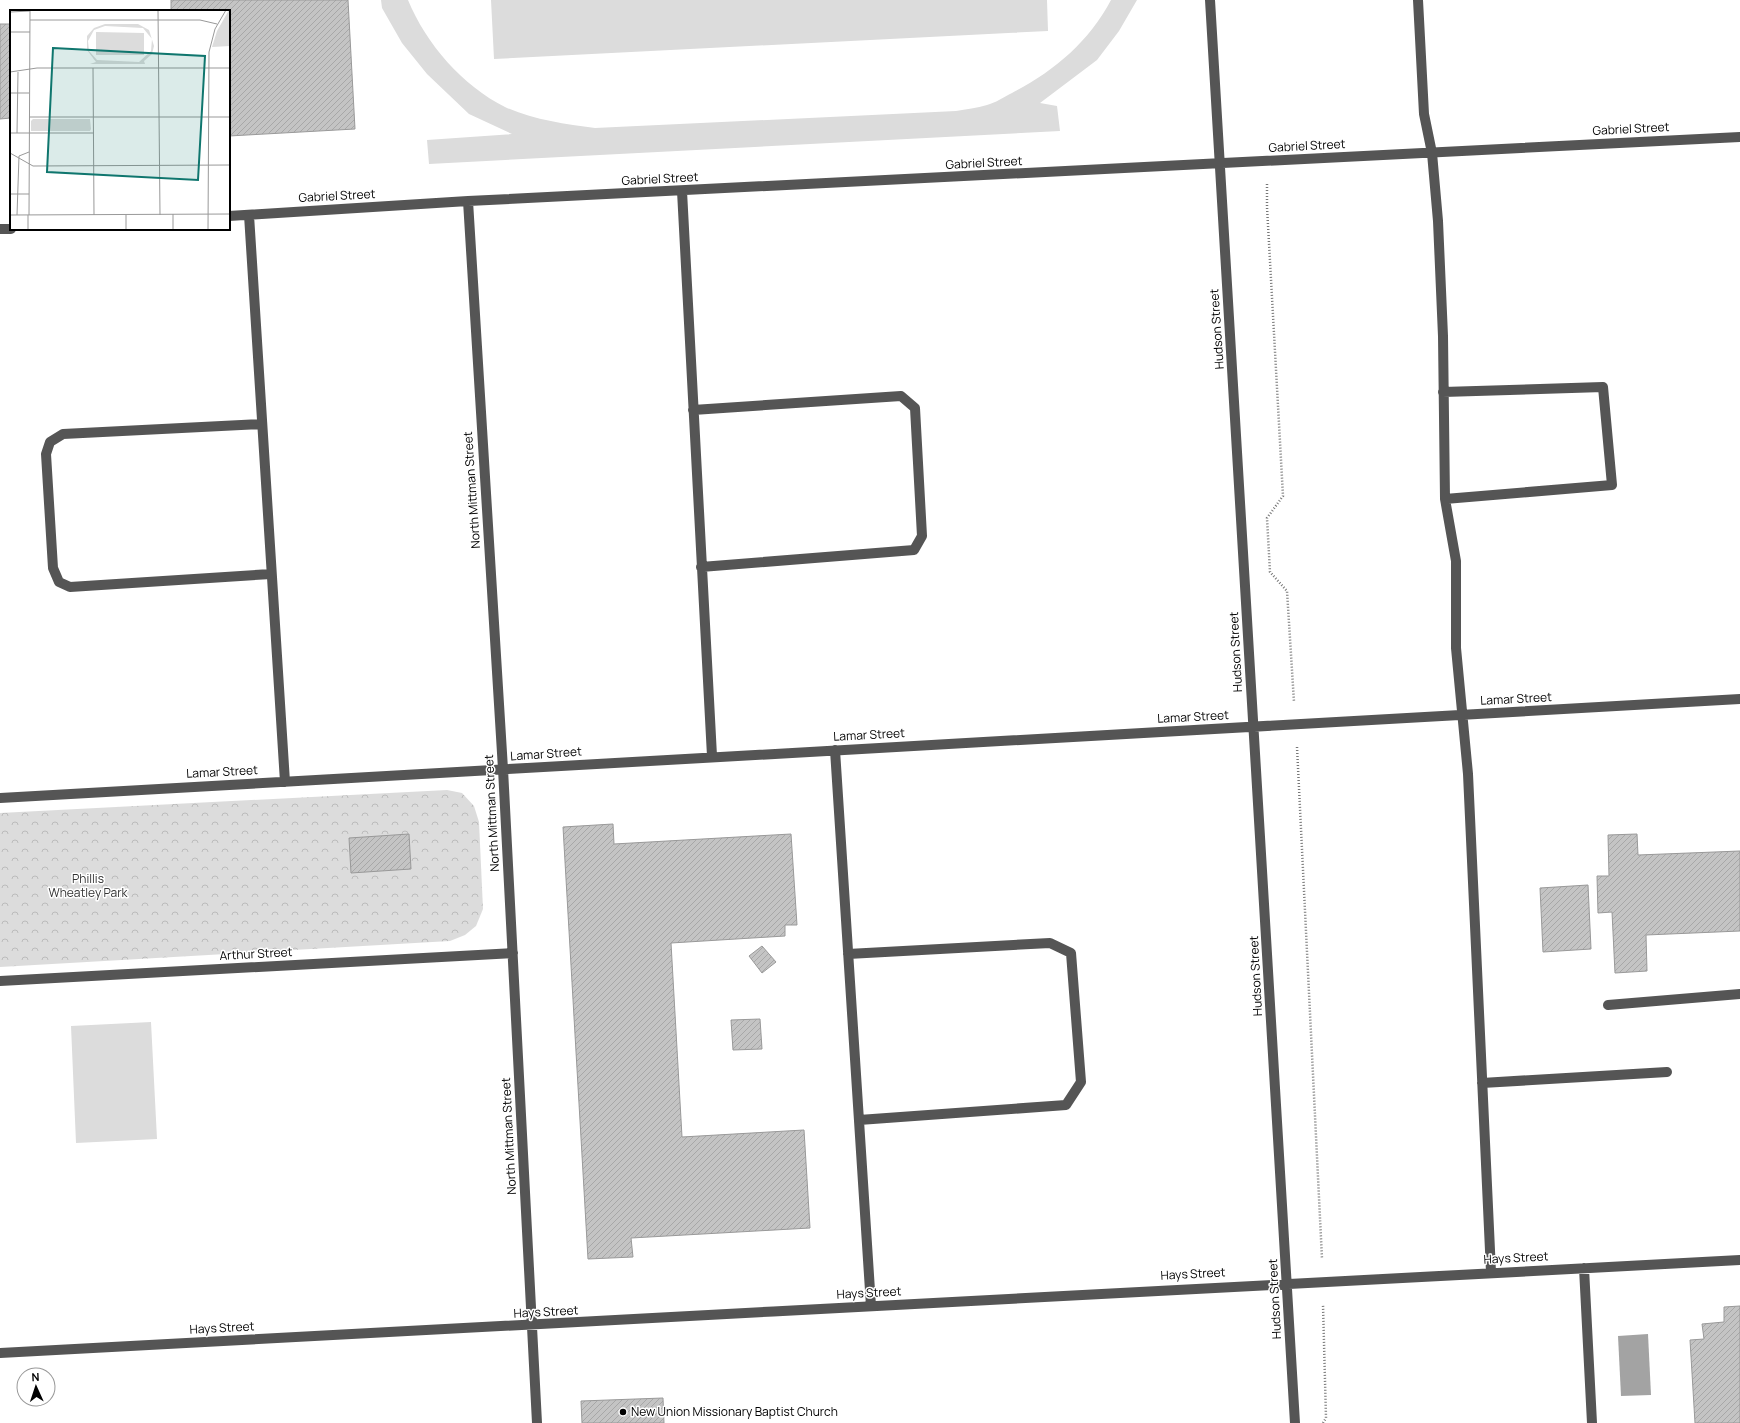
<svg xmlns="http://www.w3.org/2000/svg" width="1740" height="1423" font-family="Manrope,sans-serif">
<defs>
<pattern id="park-crowns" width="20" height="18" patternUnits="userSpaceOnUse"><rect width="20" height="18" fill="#dcdcdc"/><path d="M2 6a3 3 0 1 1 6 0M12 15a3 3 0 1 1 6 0" fill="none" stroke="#bbb"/></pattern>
<pattern id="building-hatch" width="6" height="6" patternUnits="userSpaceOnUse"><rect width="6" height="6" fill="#c4c4c4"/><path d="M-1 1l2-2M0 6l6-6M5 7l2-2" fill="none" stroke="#a7a7a7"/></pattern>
</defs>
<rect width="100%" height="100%" fill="#fff"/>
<path fill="#dcdcdc" d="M381,0H408C426,44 463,86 505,107C533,120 565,124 595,128L956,111C966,109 977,108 987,105C995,103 1004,97 1012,93C1054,71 1088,43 1111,0H1137L1119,31L1097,60L1040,103L1057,106L1060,131L429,164L427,140L512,134L469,114L427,74L402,43L382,8Z
M491,0H1047L1048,31L494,59Z
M151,1022L157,1139L76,1143L71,1026Z"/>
<path fill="url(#park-crowns)" d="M447,790L462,793L474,806L479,822L483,909L476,926L465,935L450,941L0,967V813Z"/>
<path fill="#a3a3a3" d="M1648,1334L1651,1395L1621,1396L1618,1336Z"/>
<path fill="url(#building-hatch)" stroke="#999" d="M171,0H348L355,129L229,136V11H171Z
M0,24H11V118L0,119Z
M613,824L614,844L791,834L797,925H785V936L671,943L682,1137L804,1130L810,1228L631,1238L633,1257L588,1259L563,827Z
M409,834L411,869L351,873L349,838Z
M1637,834L1638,855L1740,851V931L1646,935L1647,971L1615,973L1612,912L1598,913L1597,876H1609L1608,835Z
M1588,885L1591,949L1543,952L1540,888Z
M762,946L776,962L762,973L749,956Z
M760,1019L762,1049L733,1050L731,1020Z
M1740,1306V1423H1695L1690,1340L1704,1339L1702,1324L1724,1322V1307Z
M663,1398L664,1423H582L581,1401Z"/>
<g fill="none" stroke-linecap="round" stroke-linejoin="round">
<path stroke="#777" stroke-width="2.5" stroke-dasharray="1 2" stroke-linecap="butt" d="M1267,184V207L1283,496L1267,518L1270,572L1287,591L1294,702
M1297,747L1322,1259
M1323,1423L1326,1418L1323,1304"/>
<path stroke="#555" stroke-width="10" d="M1210,0L1295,1423
M1418,0L1424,114L1432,153L1438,221L1443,336L1445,499L1456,561V648L1468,774L1491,1272
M682,191L712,756
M468,201L503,769L537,1423
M249,215L285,782
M229,216L468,201L1740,137
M0,229H11
M1443,392L1603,387L1612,485L1445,499
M693,410L901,396L915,408L922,536L914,550L701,567
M262,424L63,434L50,442L46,454L53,568L59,582L70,587L271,574
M835,750L871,1306
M0,798L1740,699
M848,954L1050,943L1071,953L1081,1082L1066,1105L859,1120
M0,981L513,953
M1608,1005L1740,994
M1482,1083L1667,1072
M1584,1268L1592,1423
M0,1353C580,1323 1160,1289 1740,1260"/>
</g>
<circle fill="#000" stroke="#fff" stroke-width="1.5" cx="623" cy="1412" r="4"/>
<g text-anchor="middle" stroke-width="3" stroke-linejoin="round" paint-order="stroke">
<g font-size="12" fill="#000" stroke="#fff">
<text transform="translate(1631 129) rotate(-3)" y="4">Gabriel Street</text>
<text transform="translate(1307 146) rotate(-3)" y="4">Gabriel Street</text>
<text transform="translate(984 163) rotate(-3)" y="4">Gabriel Street</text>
<text transform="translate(660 179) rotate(-3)" y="4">Gabriel Street</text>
<text transform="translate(337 196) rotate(-3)" y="4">Gabriel Street</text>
<text transform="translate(1217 329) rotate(-94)" y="4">Hudson Street</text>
<text transform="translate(472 490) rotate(-94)" y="4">North Mittman Street</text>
<text transform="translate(1236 652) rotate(-93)" y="4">Hudson Street</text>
<text transform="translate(1516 699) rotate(-3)" y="4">Lamar Street</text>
<text transform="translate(1193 717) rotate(-3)" y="4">Lamar Street</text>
<text transform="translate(869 735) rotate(-3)" y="4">Lamar Street</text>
<text transform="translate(546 754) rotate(-4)" y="4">Lamar Street</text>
<text transform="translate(222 772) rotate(-3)" y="4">Lamar Street</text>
<text transform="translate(492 813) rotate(-93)" y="4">North Mittman Street</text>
<text transform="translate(256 954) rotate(-3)" y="4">Arthur Street</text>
<text transform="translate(1256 976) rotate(-93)" y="4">Hudson Street</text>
<text transform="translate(509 1136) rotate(-93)" y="4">North Mittman Street</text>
<text transform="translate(1516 1258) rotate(-3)" y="4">Hays Street</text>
<text transform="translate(1193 1274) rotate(-3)" y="4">Hays Street</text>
<text transform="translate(869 1293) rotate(-3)" y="4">Hays Street</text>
<text transform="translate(1275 1299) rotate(-93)" y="4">Hudson Street</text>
<text transform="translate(546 1312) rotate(-3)" y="4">Hays Street</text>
<text transform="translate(222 1328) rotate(-3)" y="4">Hays Street</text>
</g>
<g font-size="12" fill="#333" stroke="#fff">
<text x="88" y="883">Phillis<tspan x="88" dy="14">Wheatley Park</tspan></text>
</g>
<g font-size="12" fill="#000" stroke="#fff" text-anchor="start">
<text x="631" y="1416">New Union Missionary Baptist Church</text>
</g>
</g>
<g transform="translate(10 10)">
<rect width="220" height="220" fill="#fff"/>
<path d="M95,14H128L139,20L144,36L142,44L134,51L135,54H80L86,52L77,40V26L84,18ZM95,16L133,18L142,29L141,41L129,52L87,50L79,41L78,31L84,20ZM86,22L134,23V45H86Z" fill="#dcdcdc" fill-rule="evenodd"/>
<path d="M219,0L220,36L202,37L207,21ZM23,109H80L81,119L80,121H21V111Z" fill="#dcdcdc"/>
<path fill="none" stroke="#999" stroke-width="1" d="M148,0L150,205M0,2L20,1M20,10H190L207,14M0,22H20M83,58L84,205M0,62L27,58H220M0,83H19M19,107H220M0,123H84M7,123L8,62M0,143L23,156L220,155M0,184H19M163,204V220M0,205L220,204M7,205L9,146L19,142M19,205L20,0M116,205V220M18,220V205M198,220L199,42L205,19L216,0"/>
<path fill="#0f766e" fill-opacity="0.15" stroke="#0f766e" stroke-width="2" d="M43,38L195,46L188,170L37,162Z"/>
<rect width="220" height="220" fill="none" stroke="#000" stroke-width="2"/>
</g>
<g transform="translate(36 1387) rotate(357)"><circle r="19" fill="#ffffff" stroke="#999999"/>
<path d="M0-3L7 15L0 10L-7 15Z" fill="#000000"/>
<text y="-6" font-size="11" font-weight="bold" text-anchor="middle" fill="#000000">N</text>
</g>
</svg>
